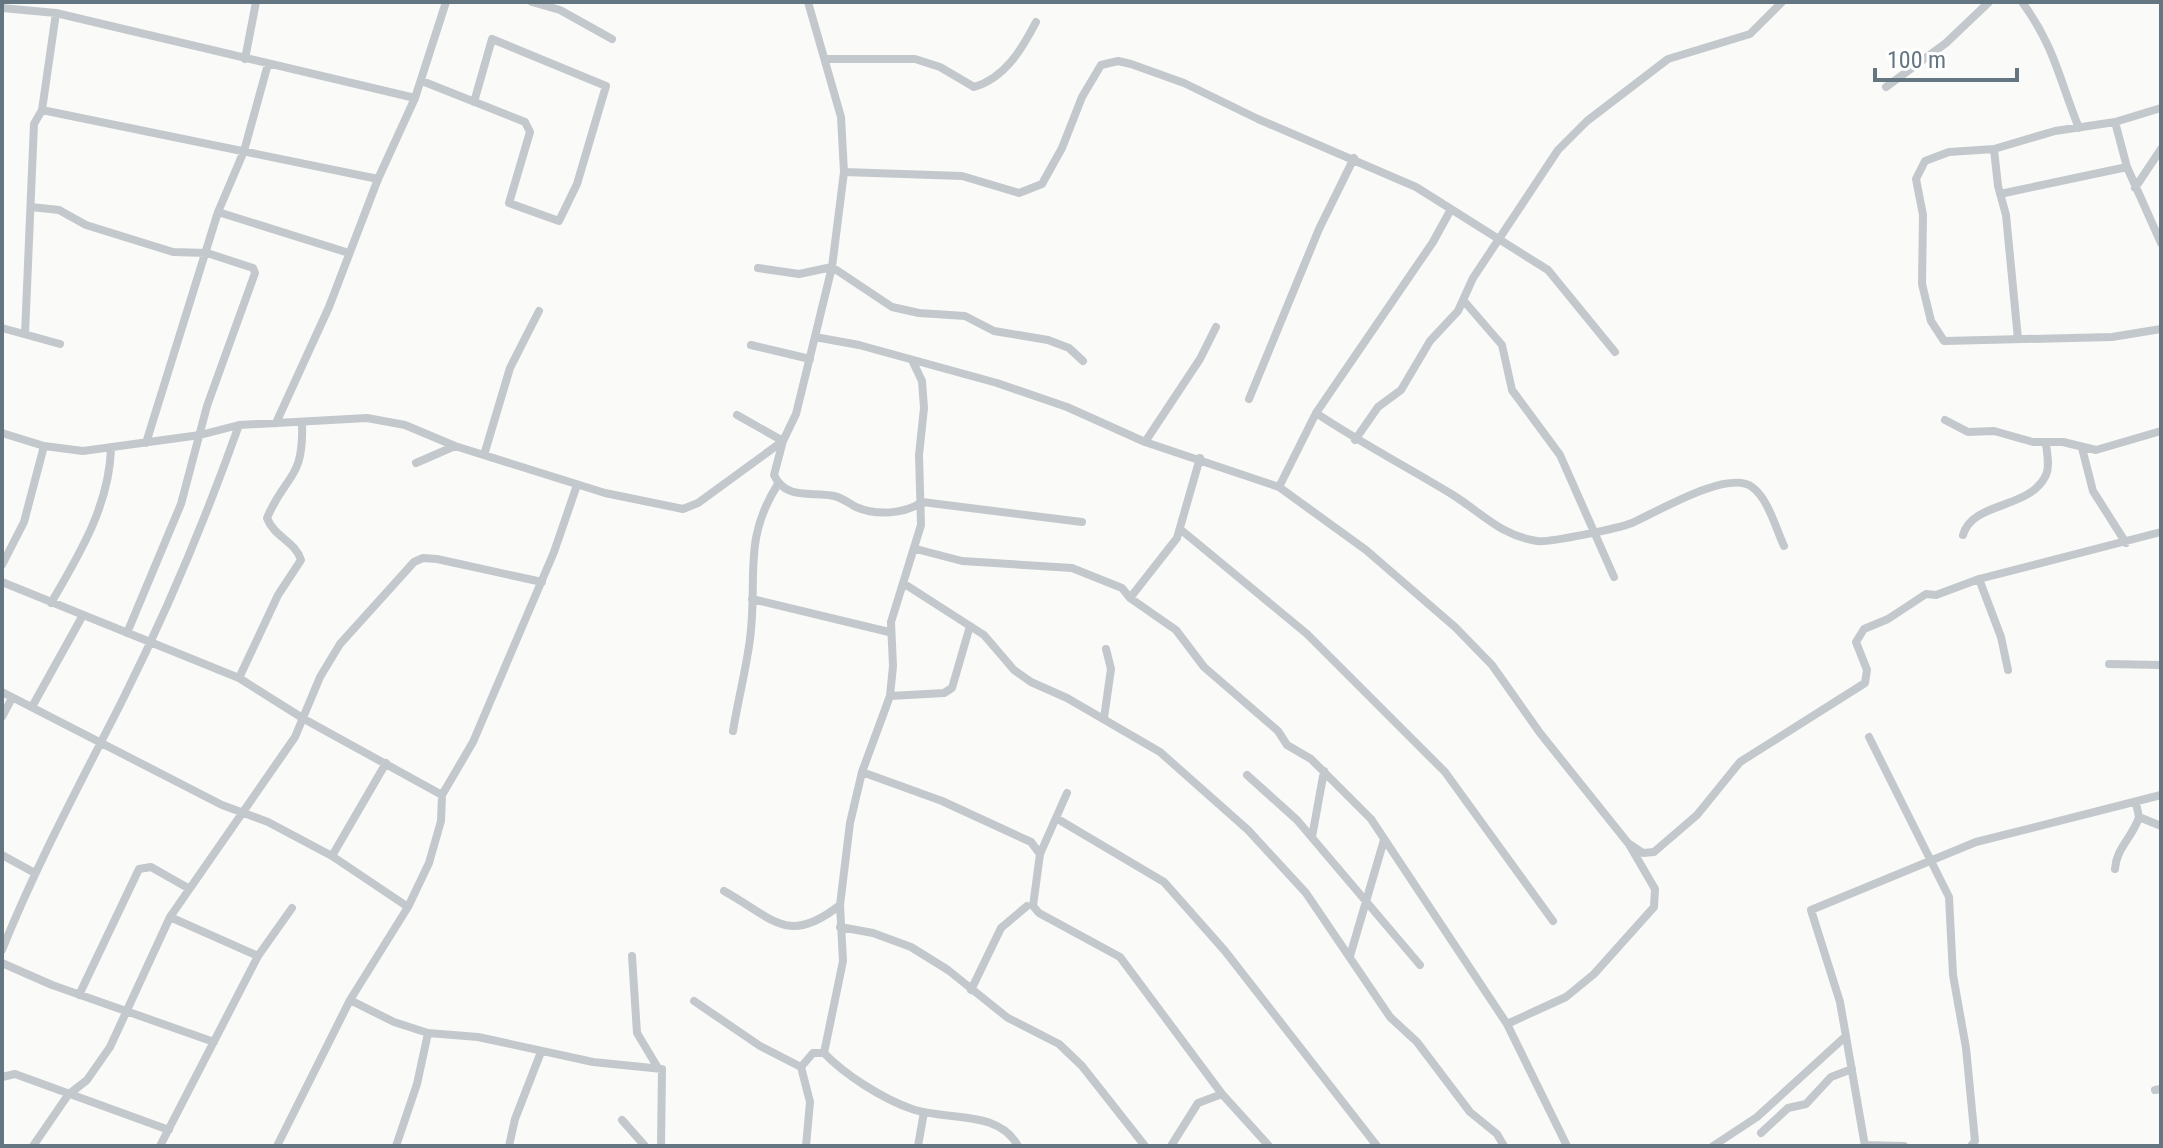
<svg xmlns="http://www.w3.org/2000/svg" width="2163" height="1148" font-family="'Roboto Condensed',sans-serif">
<rect width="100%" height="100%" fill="#fafaf8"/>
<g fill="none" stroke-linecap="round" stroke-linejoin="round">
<path stroke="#c3c8cc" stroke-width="8" d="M532,2L560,10L612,39
M2022,2C2055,47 2059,79 2079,128
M2,8L56,13L415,98
M245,59L256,2
M827,59H915L940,67L974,87C1005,78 1022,49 1036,22
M422,81L525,122L530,132L509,203L559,221L577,184L606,86L492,39L474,102
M1886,87L1946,43L1989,2
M2161,108L2115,122L2055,131L1994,149L1949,152L1925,161L1916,179L1923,215L1922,284L1931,321L1944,341L2112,337L2161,329
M42,110L378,179
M2115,122L2127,167L2161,243
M1994,149L1998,186L2006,215L2018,339
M844,172L962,176L1019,193L1042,184L1062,148L1082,97L1101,65L1118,61L1131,64L1184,83L1258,119L1416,187L1548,270L1615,352
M2135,188L2161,149
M2000,194L2127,167
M31,207L59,210L86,225L173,252L207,253L253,268L255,273L207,406L181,504L127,633
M218,212L349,253
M758,268L799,274L832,267L892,307L919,313L965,316L994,331L1048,340L1069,348L1083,361
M1464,301L1502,345L1512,390L1560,455L1614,577
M2,328L60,344
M25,334L34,124L42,110L56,13
M815,337L859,345L997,383L1067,407L1145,442L1279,487L1366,550L1455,627L1492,665L1540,733L1628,843L1643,853L1654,852L1697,815L1740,762L1865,683L1867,670L1856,642L1864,629L1888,619L1926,594L1936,595L1979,579L2161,532
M751,345L810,359
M1249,399L1319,229L1354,158
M1316,413C1361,443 1407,467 1453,495C1483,514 1500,535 1537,541C1548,543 1620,528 1632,523C1657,512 1728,469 1752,487C1768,498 1776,529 1784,546
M737,415L783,441L774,475C786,501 812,491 834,496C843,498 848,503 856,507C877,516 904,514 922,502L1082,522
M1945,420L1968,432L1994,431L2033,442H2063L2096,450L2161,431
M276,423L329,307L378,179L415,98L446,2
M2,433L44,446L83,451L200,435L239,425L367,418L405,425L455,446L605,493L683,509L698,503L783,441L796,414L832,267L844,172L841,117L808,2
M1355,440L1378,407L1401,390L1430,341L1458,311L1473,278L1558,150L1587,121L1668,59L1750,34L1782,2
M1145,442L1200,359L1216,327
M146,443L218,212L244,151L268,64
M2082,448L2093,491L2126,543
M484,455L510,368L539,311
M416,463L455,446
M1279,487L1316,413L1433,242L1450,211
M1180,529L1307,634L1445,772L1553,921
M1963,535C1972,501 2030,510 2046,475C2050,466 2047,453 2046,444
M916,549L962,561L1072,568L1122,588L1130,598L1176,630L1204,667L1278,731L1287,745L1311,759L1371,819L1507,1024L1567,1146
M2,565L24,522L44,446
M1979,579L2001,637L2008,670
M2,582L239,678L304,719L442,795
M903,583L984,635L1014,670L1031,682L1067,698L1160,752L1248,830L1306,893L1390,1017L1417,1042L1470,1112L1497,1134L1504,1146
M1130,598L1177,538L1200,458
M752,599L889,632
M51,603C79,555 109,506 111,449
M2109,664L2161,665
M239,678L278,595L301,560C295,541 274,537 267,518C286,473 304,481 302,422
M2,692L222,805L268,822L332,856L408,907
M890,696L944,693L952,688L970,626
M33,705L83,615
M2,717L12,698
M1104,718L1111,669L1106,649
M733,731C738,700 746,670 750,639C758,578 742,540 778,484
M1869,737L1949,897L1953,975L1966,1048L1975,1141L1971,1146
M862,772L942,801L1031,842L1040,854
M1247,775L1297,820L1420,965
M1067,793L1040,854L1033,906L1039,913L1120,957L1222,1094L1269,1146
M2136,803L2139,817L2161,826
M1056,818L1164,882L1225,951L1377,1146
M1312,837L1324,771
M2,855L33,872
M332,856L386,763
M2115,869C2116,848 2133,837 2139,817
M724,891C774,919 788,946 840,905
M840,927L873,933L911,947L948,970L1008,1018L1059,1044L1082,1066L1145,1146
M2,950C37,863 81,782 123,699C167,611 206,518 239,425
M258,956L292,908
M632,956L637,1033L658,1068
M1350,956L1384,840
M2,963L52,985L214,1042
M971,990L1001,928L1027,906
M79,995L139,869L151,867L188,888
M350,1000L394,1022L428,1033L478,1037L593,1062L662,1069L661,1146
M694,1001L760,1046L801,1067
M1507,1024L1566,997L1594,974L1654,907L1655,889L1630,846
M824,1053L843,961L840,905L850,823L862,772L890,696L893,666L891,622L921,525L919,455L924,408L922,381L912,360
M2,1077L15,1074L169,1130
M2155,1090L2161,1089
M622,1120L645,1146
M1761,1133L1788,1108L1806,1104L1831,1077L1852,1069
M1865,1145L1904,1146
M33,1146L68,1095L87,1080L110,1047L170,917L295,737L320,677L340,644L414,562L423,558L437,559L542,582
M160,1146L258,956L170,917
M277,1146L350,1000L408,907L429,863L441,821L442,795L473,742L554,552L577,485
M396,1146L417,1084L428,1033
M509,1146L515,1119L541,1052
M806,1146L810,1102L801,1067L813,1053H824C845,1075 883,1099 912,1109C946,1121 998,1109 1018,1146
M918,1146L924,1112
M1171,1146L1198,1103L1222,1094
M1713,1146L1757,1117L1846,1036
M1865,1146L1840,1002L1811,910L1976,842L2161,795"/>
</g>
<rect width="2163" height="1148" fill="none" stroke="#657683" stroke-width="8"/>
<path d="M1875 68v12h142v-12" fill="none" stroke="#657683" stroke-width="4"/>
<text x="1887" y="68" font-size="24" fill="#657683" stroke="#ffffff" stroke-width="6" paint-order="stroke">100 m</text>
</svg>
